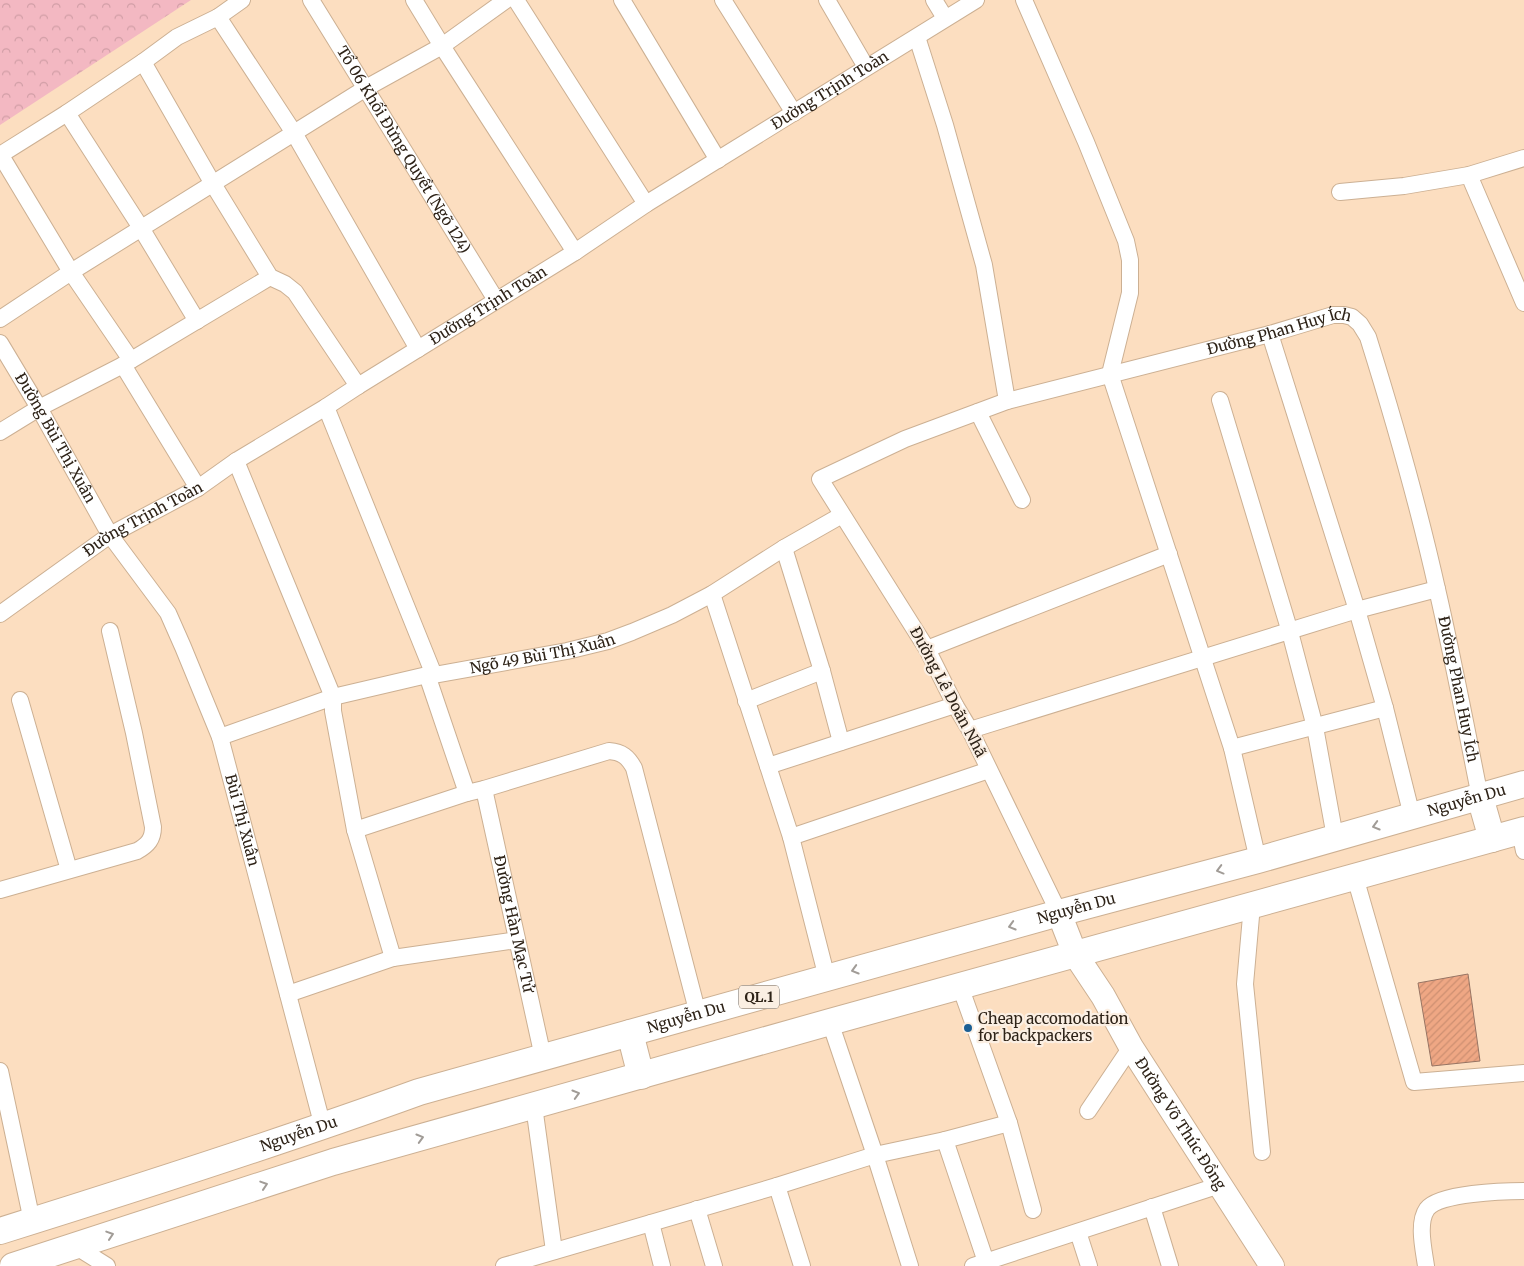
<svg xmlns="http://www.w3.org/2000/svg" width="1524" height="1266" font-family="Merriweather,serif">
<defs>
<pattern id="forest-crowns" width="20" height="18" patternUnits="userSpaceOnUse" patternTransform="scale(1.25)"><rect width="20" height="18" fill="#f3b8c2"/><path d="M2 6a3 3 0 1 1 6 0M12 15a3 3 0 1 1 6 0" fill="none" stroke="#d19ea6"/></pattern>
<pattern id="building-hatch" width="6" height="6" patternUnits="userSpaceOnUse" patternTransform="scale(1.25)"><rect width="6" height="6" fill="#efa784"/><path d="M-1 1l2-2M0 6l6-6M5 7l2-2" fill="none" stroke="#cd8f71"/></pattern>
</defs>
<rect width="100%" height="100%" fill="#fcdec0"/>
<path fill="url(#forest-crowns)" d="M0,0H191L0,125Z"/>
<path fill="url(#building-hatch)" stroke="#977463" d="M1468,974L1480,1061L1432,1066L1418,983Z"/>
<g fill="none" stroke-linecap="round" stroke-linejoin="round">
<g stroke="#ccb093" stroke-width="18">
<g id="street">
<path id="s1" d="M311,0L496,300"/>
<path d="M414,0L442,46L575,252"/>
<path d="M516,0L646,204"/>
<path d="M622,0L718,160"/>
<path d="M723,0L794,113"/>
<path d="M827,0L866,67"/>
<path d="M934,0L945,18"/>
<path d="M1024,0L1086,142L1126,241L1130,260V293L1110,374L1232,748L1258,860"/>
<path d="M218,17L294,133L418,349"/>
<path d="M917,37L945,125L984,265L1007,401"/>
<path d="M143,62L213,184L270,277L285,284L295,292L358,386"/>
<path d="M67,113L141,228L197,321"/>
<path d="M0,154L71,272L131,360"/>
<path d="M0,155L67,113L143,62L177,37L218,17L242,0"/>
<path d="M1469,175L1524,303"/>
<path d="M1340,192L1404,186L1469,175L1524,158"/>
<path d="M0,319L71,272L366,88L442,46L506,0"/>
<path d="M1270,334L1357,610L1385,708L1412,816"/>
<path id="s2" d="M0,343L39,408L110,535L168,613L183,647L220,737L323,1127"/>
<path d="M123,365L198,488"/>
<path d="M1220,400L1290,632L1315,727L1335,837"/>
<path d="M326,407L434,675"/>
<path d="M978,412L1022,500"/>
<path d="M0,432L39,408L123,365L270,277"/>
<path d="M236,461L333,697V711L355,830L393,958"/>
<path d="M784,548L822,671L841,742"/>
<path d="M712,594L791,837L827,978"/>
<path id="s3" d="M0,614L110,535L198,488L236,461L326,407L358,386L575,252L646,204L976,0"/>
<path d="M927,649L1169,554"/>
<path d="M427,675L467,793"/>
<path d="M20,700L69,870"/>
<path d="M746,701L822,671"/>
<path d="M970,730L1357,610L1437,589"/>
<path id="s4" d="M220,737L333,697L427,675H434L567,651L608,641L632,632L672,615L712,594L784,548L842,515"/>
<path d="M1232,748L1385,708"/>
<path d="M768,766L955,705"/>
<path id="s5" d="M484,789L543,1057"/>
<path d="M355,830L467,793L484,789L609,751C622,752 628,757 634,768L698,1014"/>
<path d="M1520,831L1524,851"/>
<path d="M791,837L989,770"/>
<path d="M1355,877L1414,1082L1524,1073"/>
<path d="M0,890L137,851C148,845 153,839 153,827L134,733L110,631"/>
<path d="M1252,905L1245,984L1262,1152"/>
<path id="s6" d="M1059,913L970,730L955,705L927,649L820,479L905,439L1007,401L1270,334L1333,315H1344L1352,317L1360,324L1368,337C1394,420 1418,504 1437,589C1453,658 1466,727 1480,797"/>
<path d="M960,986L1009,1123L1033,1210"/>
<path d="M288,994L393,958L517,940"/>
<path d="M830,1022L875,1155L910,1266"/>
<path d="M0,1071L32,1221"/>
<path d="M534,1106L554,1251"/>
<path d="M1088,1111L1131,1047"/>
<path d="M945,1140L1009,1123"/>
<path d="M777,1186L802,1266"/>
<path d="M1152,1207L1170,1266"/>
<path d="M697,1209L714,1266"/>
<path d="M651,1223L662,1266"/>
<path d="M1078,1232L1089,1266"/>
<path d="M75,1246L107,1266"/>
<path d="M504,1266L777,1186L875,1155L945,1140L986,1262"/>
<path d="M973,1266L1220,1185"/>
<path d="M1426,1266C1424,1251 1417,1223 1427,1209C1439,1193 1504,1191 1524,1191"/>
</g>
</g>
<g stroke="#ccb093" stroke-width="26">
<g id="secondary">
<path id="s7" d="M1059,913L1075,954L1103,996L1131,1047L1272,1266"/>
</g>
</g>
<g stroke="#ccb093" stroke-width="28">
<g id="primary">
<path d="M1480,797L1492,839"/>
<path d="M630,1033L641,1076"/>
<path id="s8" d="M0,1231C141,1187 281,1142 419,1092L1059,913L1258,860L1524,784"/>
<path d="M13,1266L333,1162L830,1022L1524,830"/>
</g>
</g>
<use href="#street" stroke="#fff" stroke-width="16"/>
<use href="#secondary" stroke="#fff" stroke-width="24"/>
<use href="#primary" stroke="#fff" stroke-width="26"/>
</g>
<defs><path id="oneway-chevron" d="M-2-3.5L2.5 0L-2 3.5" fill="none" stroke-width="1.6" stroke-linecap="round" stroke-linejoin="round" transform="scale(1.25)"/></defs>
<g stroke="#a19c97">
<use href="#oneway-chevron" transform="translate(1376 826) rotate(164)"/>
<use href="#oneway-chevron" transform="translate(1220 870) rotate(165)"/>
<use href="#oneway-chevron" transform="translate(1012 926) rotate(164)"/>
<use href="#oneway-chevron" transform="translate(855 970) rotate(164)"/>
<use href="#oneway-chevron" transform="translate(576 1094) rotate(-16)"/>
<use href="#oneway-chevron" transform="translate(420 1138) rotate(-16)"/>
<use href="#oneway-chevron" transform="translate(264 1185) rotate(-18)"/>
<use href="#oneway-chevron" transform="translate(110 1235) rotate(-18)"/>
</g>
<circle fill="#1b5f94" stroke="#fbefe3" stroke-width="2" cx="968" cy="1028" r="5"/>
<g text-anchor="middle" stroke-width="4.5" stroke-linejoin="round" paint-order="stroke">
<rect fill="#fbefe3" stroke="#6c6055" stroke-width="1" x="739" y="985.5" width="40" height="23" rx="4"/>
<g font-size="14" font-weight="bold" fill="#2e2318">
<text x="759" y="1002">QL.1</text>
</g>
<g font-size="15" fill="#2e2318" stroke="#fbefe3">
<text dy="5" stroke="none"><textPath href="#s3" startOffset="982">Đường Trịnh Toàn</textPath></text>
<text dy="5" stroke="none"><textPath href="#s1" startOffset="176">Tổ 06 Khối Đừng Quyềt (Ngõ 124)</textPath></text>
<text dy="5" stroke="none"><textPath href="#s3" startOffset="578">Đường Trịnh Toàn</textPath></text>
<text dy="5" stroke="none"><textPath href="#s6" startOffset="980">Đường Phan Huy Ích</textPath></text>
<text dy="5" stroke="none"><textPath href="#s2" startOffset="110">Đường Bùi Thị Xuân</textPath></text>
<text dy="5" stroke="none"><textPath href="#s3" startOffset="172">Đường Trịnh Toàn</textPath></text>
<text dy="5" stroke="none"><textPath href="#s4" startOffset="334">Ngõ 49 Bùi Thị Xuân</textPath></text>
<text dy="5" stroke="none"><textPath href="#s6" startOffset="1445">Đường Phan Huy Ích</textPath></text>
<text transform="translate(948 692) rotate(62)" y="5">Đường Lê Doãn Nhã</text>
<text dy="5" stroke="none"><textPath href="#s8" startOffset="1529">Nguyễn Du</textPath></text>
<text dy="5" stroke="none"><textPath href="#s2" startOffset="539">Bùi Thị Xuân</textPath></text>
<text dy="5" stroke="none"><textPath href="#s8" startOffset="1124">Nguyễn Du</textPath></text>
<text dy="5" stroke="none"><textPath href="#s5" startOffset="138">Đường Hàn Mạc Tử</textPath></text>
<text dy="5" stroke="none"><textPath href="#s8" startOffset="719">Nguyễn Du</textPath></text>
<text dy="5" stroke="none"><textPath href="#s7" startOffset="244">Đường Võ Thúc Đồng</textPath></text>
<text dy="5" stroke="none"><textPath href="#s8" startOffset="314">Nguyễn Du</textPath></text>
</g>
<g font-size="15" fill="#2e2318" stroke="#fbefe3" text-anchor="start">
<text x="978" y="1024">Cheap accomodation<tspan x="978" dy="17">for backpackers</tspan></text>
</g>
</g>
</svg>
